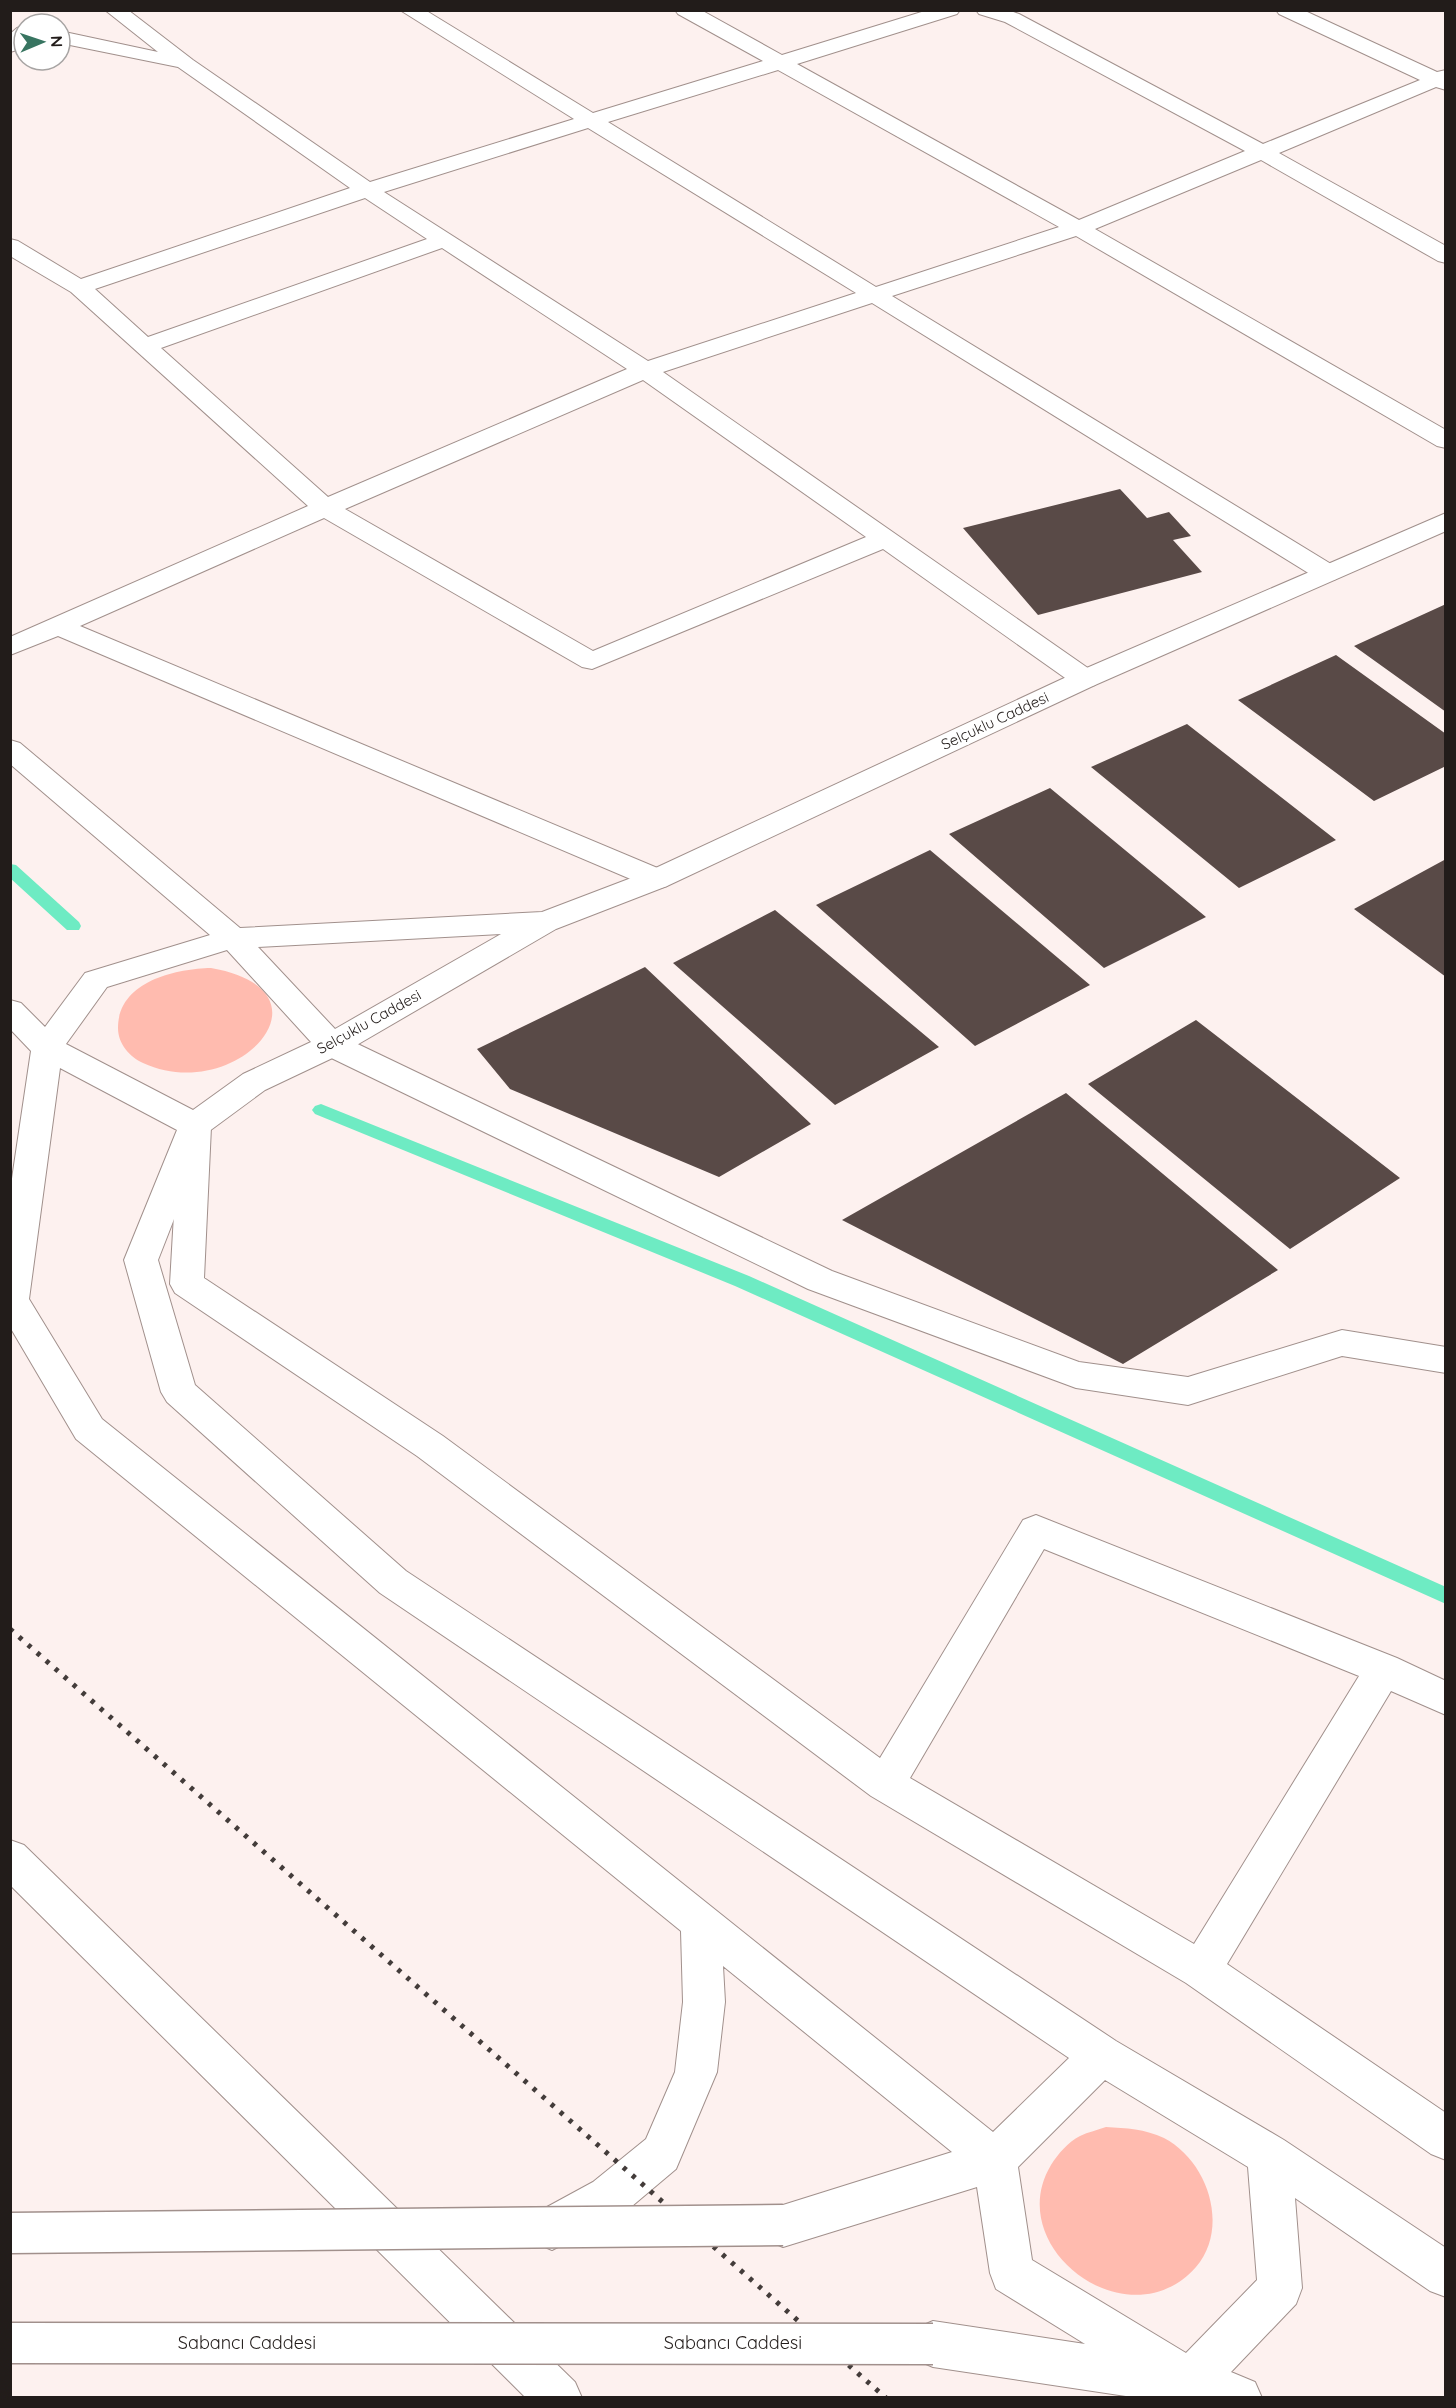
<svg xmlns="http://www.w3.org/2000/svg" width="1456" height="2408" font-family="Quicksand,sans-serif">
<rect width="100%" height="100%" fill="#fdf1ef"/>
<path fill="#ffbbaf" d="M211,968C342,991 236,1106 143,1063C130,1057 118,1044 118,1028C118,982 174,969 211,968Z
M1106,2127C1126,2128 1145,2129 1164,2138C1208,2161 1230,2227 1196,2267C1129,2343 1001,2248 1051,2165C1058,2154 1068,2142 1080,2136C1088,2132 1098,2130 1106,2127Z"/>
<g fill="none" stroke-linecap="round" stroke-linejoin="round">
<path fill="#6eebc3" fill-rule="evenodd" d="M10,864L16,865L79,922L81,926L79,930H67L10,878Z
M321,1104L749,1276L1446,1587V1604L735,1286L315,1114L312,1110L315,1106Z"/>
</g>
<path fill="#594a47" d="M1120,489L1147,518L1169,512L1191,536L1173,540L1202,572L1038,615L963,528Z
M1446,604V712L1354,646Z
M1336,655L1446,734V766L1374,801L1238,700Z
M1187,724L1336,840L1239,888L1091,767Z
M1050,788L1206,917L1104,968L949,834Z
M930,850L1090,985L975,1046L816,905Z
M1446,859V977L1354,909Z
M775,910L939,1047L835,1105L673,963Z
M645,967L811,1124L719,1177L510,1089L477,1049Z
M1196,1020L1400,1178L1290,1249L1088,1084Z
M1066,1093L1278,1270L1123,1364L842,1220Z"/>
<g fill="none" stroke-linecap="round" stroke-linejoin="round">
<g stroke="#a1908c" stroke-width="2">
<path id="minor" d="M105,10H128L193,60L370,182L574,119L400,10H425L593,113L763,61L678,14L675,10H701L782,55L928,10H960L957,14L797,64L1079,220L1245,151L1005,22L979,14L976,10H1008L1019,14L1263,144L1420,80L1279,14L1276,10H1303L1437,72L1446,70V90L1436,87L1279,153L1446,246V263L1438,261L1261,160L1095,229L1446,430V448L1437,446L1076,236L892,296L1336,567L1340,573L1336,579L1327,581L1318,579L872,303L663,372L1095,673L1099,679L1095,685L1085,687L1075,685L883,549L592,669L582,667L324,518L80,626L667,872L672,879L667,886L657,889L647,886L58,636L10,655V637L308,506L71,292L10,256V239L18,241L81,279L350,188L178,67L60,43V31L158,52ZM778,70L1059,227L876,287L608,122ZM588,128L856,293L648,361L384,192ZM365,198L427,239L148,337L95,289ZM442,248L627,369L328,497L161,348ZM643,380L866,537L593,651L345,509Z
M24,26V43L17,50L10,52V34L17,28Z
M332,1034L343,1037L832,1271L1079,1362L1188,1377L1342,1330L1446,1347V1373L1342,1356L1188,1405L1076,1388L808,1289L321,1053L316,1045L321,1037Z
M195,1116L206,1119L211,1127L204,1278L443,1436L880,1758L1023,1520L1036,1515L1397,1658L1446,1681V1715L1391,1691L1227,1964L1446,2113V2160L1431,2154L1186,1983L871,1796L417,1456L175,1293L170,1284L179,1127L184,1119ZM1044,1549L1359,1676L1194,1944L910,1778Z
M10,1840L24,1845L575,2382L582,2398H526L10,1885Z"/>
</g>
<g stroke="#a1908c" stroke-width="2">
<path id="major" d="M1446,513V531L1095,685L667,886L556,929L343,1053L265,1090L208,1132L158,1260L195,1385L406,1571L1116,2041L1284,2140L1446,2248V2297L1430,2291L1295,2198L1302,2288L1296,2304L1231,2372L1255,2382L1262,2398H1139L933,2367L917,2360L910,2344L917,2328L933,2321L1085,2344L996,2289L990,2273L977,2187L783,2247L767,2240L761,2225L767,2210L952,2152L723,1966L725,2002L717,2072L676,2169L625,2212L552,2250L536,2243L530,2228L536,2213L593,2182L646,2139L675,2072L683,2002L681,1931L76,1439L10,1327V1192L31,1051L10,1029V1000L21,1003L45,1027L85,973L210,935L10,764V740L20,743L240,928L542,912L647,872L1075,673ZM501,934L335,1029L258,947ZM227,950L311,1042L243,1074L193,1110L66,1044L107,987ZM60,1068L177,1130L124,1260L161,1392L167,1402L380,1593L1069,2058L993,2132L102,1419L29,1299ZM1105,2080L1248,2167L1257,2280L1186,2353L1032,2260L1018,2167Z"/>
</g>
<use href="#minor" fill="#fff" fill-rule="evenodd"/>
<use href="#major" fill="#fff" fill-rule="evenodd"/>
<path stroke="#433c3a" stroke-width="5" stroke-dasharray="4 8" stroke-linecap="butt" d="M10,1629L886,2398"/>
<g stroke="#a1908c" stroke-width="43" stroke-linecap="butt">
<path id="major-bridge" d="M10,2233L783,2225
M10,2343L933,2344"/>
</g>
<use href="#major-bridge" stroke="#fff" stroke-width="40"/>
</g>
<g text-anchor="middle" stroke-width="6" stroke-linejoin="round" paint-order="stroke">
<g font-size="15" fill="#221c1a" stroke="#fff">
<text transform="translate(995 721) rotate(-25)" y="5">Selçuklu Caddesi</text>
<text transform="translate(369 1022) rotate(-29)" y="5">Selçuklu Caddesi</text>
</g>
<g font-size="18" fill="#221c1a" stroke="#fff">
<text x="247" y="2349">Sabancı Caddesi</text>
<text x="733" y="2349">Sabancı Caddesi</text>
</g>
</g>
<rect width="1456" height="2408" fill="none" stroke="#221c1a" stroke-width="24"/>
<g transform="translate(42 42) rotate(88)"><circle r="28" fill="#ffffff" stroke="#a7a4a3" stroke-width="1.5"/>
<path d="M0-4.5L10 22L0 15L-10 22Z" fill="#387561"/>
<text y="-9" font-size="16" font-weight="bold" text-anchor="middle" fill="#221c1a">N</text>
</g>
</svg>
